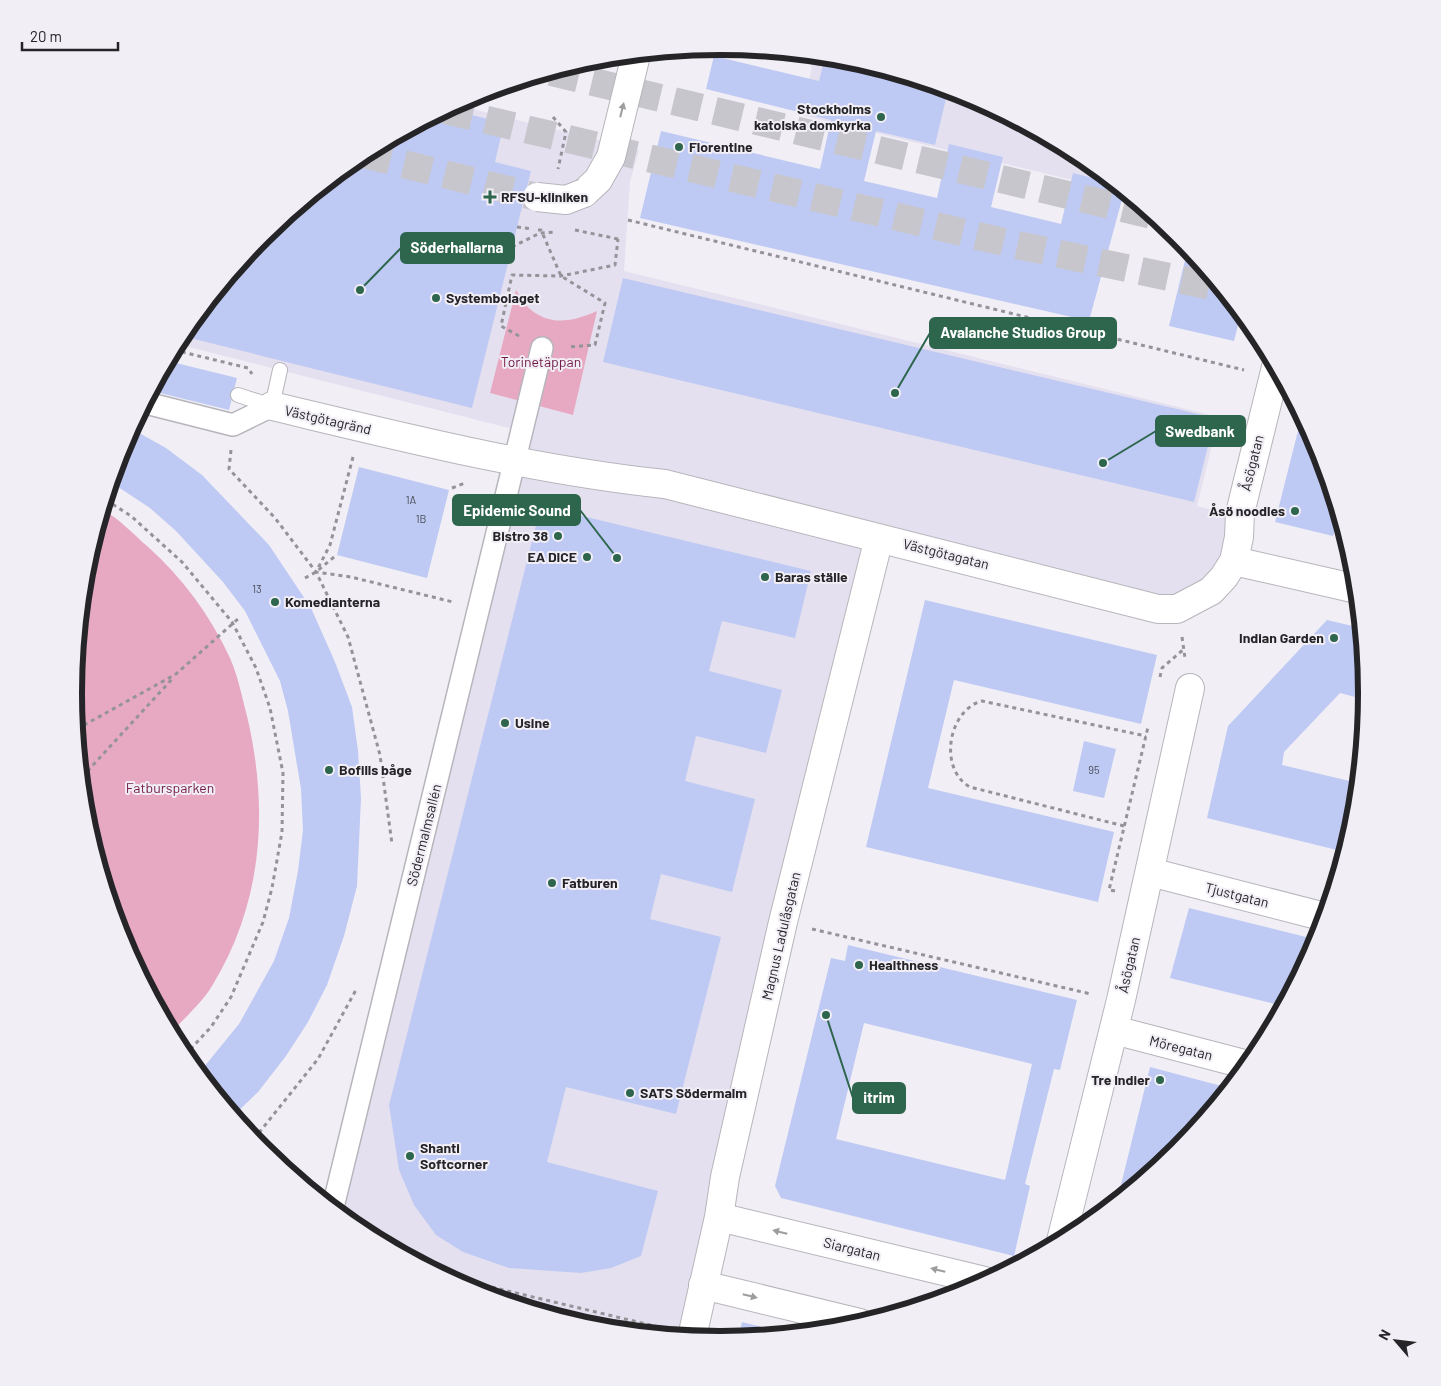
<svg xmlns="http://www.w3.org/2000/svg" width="1441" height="1386" font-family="Barlow,sans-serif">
<rect width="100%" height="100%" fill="#f1eef6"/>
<path fill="#e5e0ef" d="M807,55L847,59L968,96L1080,155L1126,193L801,115L812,68Z
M456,105L639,150L630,182L624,271L1219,417L1197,506L1238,516L1234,564L1181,611L882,541L694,1337L594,1327L473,1290L361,1231L335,1209L525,432L177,344L183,333L263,235L361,155Z"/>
<path fill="#e7a9c1" d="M516,290C520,296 525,305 530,309C551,327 575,321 597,311L573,415L490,393Z
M103,510C120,519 133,534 147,546C182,577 210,615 230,658C238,676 242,697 247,716C269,809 263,903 212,986C202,1003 185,1017 172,1032L123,940L86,819L74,693L86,567Z"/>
<path fill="#becaf3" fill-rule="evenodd" d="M798,54L847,59L948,90L935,145L876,131L864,181L937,198L949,144L1003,157L991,207L1061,224L1073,173L1113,183L1124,192L1089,321L640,218L661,131L820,169L831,120L706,89L714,56L819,81L824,61Z
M447,109L504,123L495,162L531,171L472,408L182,336L263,235L361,155Z
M1188,248L1241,313L1234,341L1169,326Z
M623,278L1215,418L1194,502L603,362Z
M168,361L237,378L229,410L152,391Z
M1302,415L1318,446L1344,532L1335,530L1333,536L1275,522Z
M132,429L166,448L202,475L269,545L311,608L335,662L352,707L358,751L361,798L357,886L344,936L327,985L308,1022L286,1056L258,1092L234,1115L199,1073L239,1024L274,961L289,918L298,871L303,830L301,789L288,711L280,681L245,611L223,582L176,531L150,508L112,483L123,445Z
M359,467L449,490L427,578L337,555Z
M541,506L811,571L795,638L722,621L709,671L782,690L766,753L696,736L685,781L755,799L732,892L661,874L650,919L721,937L676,1114L566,1087L547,1162L658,1191L641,1256L611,1268L581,1273L509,1268L463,1252L436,1235L414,1205L399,1170L389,1105Z
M925,600L1157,655L1141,724L954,680L928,788L1114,832L1098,902L866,847Z
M1327,620L1361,628L1367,700L1340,693L1284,752L1282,765L1358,783L1355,819L1345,852L1207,818L1228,726Z
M1084,741L1116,749L1104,798L1073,791Z
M1189,908L1318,940L1283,1006L1170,978Z
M848,945L1077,1000L1060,1070L1054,1069L1025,1184L1030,1186L1014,1256L781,1198L775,1186L831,958L845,961ZM864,1023L1032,1064L1005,1180L836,1139Z
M1150,1067L1229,1088L1178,1151L1117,1201Z
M742,1322L786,1333L738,1338Z"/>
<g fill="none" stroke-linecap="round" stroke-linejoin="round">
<path stroke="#c8c6cd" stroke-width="28" stroke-dasharray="28 14" stroke-linecap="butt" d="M363,154L537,197"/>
<path stroke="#c8c6cd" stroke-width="28" stroke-dasharray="28 14" stroke-linecap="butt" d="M551,72L1152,215
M445,110L1008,243L1221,288"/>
<g stroke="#b7b5bc" stroke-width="16">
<path id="service" d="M238,395L272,406L280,370"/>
</g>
<g stroke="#b7b5bc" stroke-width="24">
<path id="pedestrian" d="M146,403L233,425L272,406
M333,1207L542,348"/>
</g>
<g stroke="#b7b5bc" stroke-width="30">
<path id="minor" d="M272,406C402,437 532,470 665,484L1158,609H1177L1211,591L1224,577L1234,561L1239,537L1240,513L1276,367
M1234,561L1357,589
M1150,872L1325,917
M1114,1030L1248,1065
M719,1217L985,1281
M1061,1241L1121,1000L1190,688
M703,1285L860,1323
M692,1337L719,1217L725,1177L783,922L879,538"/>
</g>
<g stroke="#b7b5bc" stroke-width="30">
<path id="tertiary" d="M584,193L598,180L611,157L636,55"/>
</g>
<path stroke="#959399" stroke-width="3" stroke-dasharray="4 4" stroke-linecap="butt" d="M553,117L566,132L558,169
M628,220L1244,370
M517,227L532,229
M538,230H541L561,276L605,303L595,345L567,347
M519,336L501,326L512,275L561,276L615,265L618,239
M174,350L248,368L252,374
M231,450L229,469L275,518L316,572L348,637L380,755L392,844
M353,457L330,545L316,572L351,577L453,602
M452,488L465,483
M106,500L131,516L182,562L232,622L256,668L270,708L283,773L282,832L272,888L263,922L231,997L211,1027L185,1055
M305,578L316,572L334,557
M1182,637L1185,658
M1160,677L1162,668L1184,649
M77,729L176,674L239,618
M82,777L174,677
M1124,826L970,787C938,769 948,710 982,701L1146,736
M1115,891L1109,890L1148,727
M812,929L1091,994
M254,1139L318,1059L356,990
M445,1276L663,1328"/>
<use href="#service" stroke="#fff" stroke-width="14"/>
<use href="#pedestrian" stroke="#fff" stroke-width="21"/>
<use href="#minor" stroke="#fff" stroke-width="28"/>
<use href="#tertiary" stroke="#fff" stroke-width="28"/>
<g stroke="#b7b5bc" stroke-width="30" stroke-linecap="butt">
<path id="tertiary-bridge" d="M537,197L566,200L584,193"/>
</g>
<path stroke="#959399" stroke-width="3" stroke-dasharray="4 4" stroke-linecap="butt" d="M575,230L618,239
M512,247L540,233L556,232"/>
<use href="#tertiary-bridge" stroke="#fff" stroke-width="28"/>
</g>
<defs><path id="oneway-solid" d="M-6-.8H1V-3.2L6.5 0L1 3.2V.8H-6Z" transform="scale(1.25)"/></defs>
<g fill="#9d9c9e">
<use href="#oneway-solid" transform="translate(622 110) rotate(-76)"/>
<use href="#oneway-solid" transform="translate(780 1232) rotate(-166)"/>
<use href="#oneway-solid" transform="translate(938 1270) rotate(-166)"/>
<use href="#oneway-solid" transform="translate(750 1296) rotate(14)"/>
</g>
<g fill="#2d654d" stroke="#f1eef6" stroke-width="2">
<circle cx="881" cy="117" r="5"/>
<circle cx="679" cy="147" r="5"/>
<path d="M487.5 189.5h5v5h5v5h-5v5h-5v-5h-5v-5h5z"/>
<circle cx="436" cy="298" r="5"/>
<circle cx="1295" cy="511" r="5"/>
<circle cx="558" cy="536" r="5"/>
<circle cx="587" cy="557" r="5"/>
<circle cx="765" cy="577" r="5"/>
<circle cx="275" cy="602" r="5"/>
<circle cx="1334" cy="638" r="5"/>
<circle cx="505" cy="723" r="5"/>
<circle cx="329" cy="770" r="5"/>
<circle cx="552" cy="883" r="5"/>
<circle cx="859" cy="965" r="5"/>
<circle cx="1160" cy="1080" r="5"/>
<circle cx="630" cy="1093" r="5"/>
<circle cx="410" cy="1156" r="5"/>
</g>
<g text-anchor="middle" stroke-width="4" stroke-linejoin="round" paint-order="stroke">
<g font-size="11" fill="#4b4e5a">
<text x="411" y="504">1A</text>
<text x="421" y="523">1B</text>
<text x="257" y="593">13</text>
<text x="1094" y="774">95</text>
</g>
<g font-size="14" font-weight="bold" fill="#252427" stroke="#f1eef6" text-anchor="start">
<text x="871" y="114" text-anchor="end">Stockholms<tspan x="871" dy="16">katolska domkyrka</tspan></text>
<text x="689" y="152">Florentine</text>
<text x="501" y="202">RFSU-kliniken</text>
<text x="446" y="303">Systembolaget</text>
<text x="1285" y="516" text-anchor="end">Åsö noodles</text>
<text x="548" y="541" text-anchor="end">Bistro 38</text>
<text x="577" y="562" text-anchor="end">EA DICE</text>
<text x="775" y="582">Baras ställe</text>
<text x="285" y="607">Komedianterna</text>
<text x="1324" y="643" text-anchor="end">Indian Garden</text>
<text x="515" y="728">Usine</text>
<text x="339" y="775">Bofills båge</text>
<text x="562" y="888">Fatburen</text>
<text x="869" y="970">Healthness</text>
<text x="1150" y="1085" text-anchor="end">Tre Indier</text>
<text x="640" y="1098">SATS Södermalm</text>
<text x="420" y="1153">Shanti<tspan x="420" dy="16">Softcorner</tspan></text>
</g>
<g font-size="14" fill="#721a47" stroke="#f1eef6">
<text x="541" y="367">Torinetäppan</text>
<text x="170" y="793">Fatbursparken</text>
</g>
<g font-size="14" fill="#252427" stroke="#f1eef6">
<text transform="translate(328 420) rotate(13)" y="5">Västgötagränd</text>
<text transform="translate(1252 463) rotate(-76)" y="5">Åsögatan</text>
<text transform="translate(946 554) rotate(14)" y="5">Västgötagatan</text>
<text transform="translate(424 835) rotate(-76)" y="5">Södermalmsallén</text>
<text transform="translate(1237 895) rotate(14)" y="5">Tjustgatan</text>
<text transform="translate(781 936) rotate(-77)" y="5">Magnus Ladulåsgatan</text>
<text transform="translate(1129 965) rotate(-77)" y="5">Åsögatan</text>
<text transform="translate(1181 1048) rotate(14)" y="5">Möregatan</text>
<text transform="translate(852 1249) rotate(14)" y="5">Siargatan</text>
</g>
</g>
<path d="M0 0H1441V1386H0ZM82 693a638 638 0 1 1 1276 0a638 638 0 1 1-1276 0Z" fill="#f1eef6" fill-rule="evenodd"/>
<path fill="none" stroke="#252427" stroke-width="6" d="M82 693a638 638 0 1 1 1276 0a638 638 0 1 1-1276 0Z"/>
<path fill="none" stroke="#2d654d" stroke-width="2" d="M360 290L401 248M895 393L930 333M1103 463L1156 431M617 558L580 510M826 1015L853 1098"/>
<g fill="#2d654d" stroke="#f1eef6" stroke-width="2">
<circle cx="360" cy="290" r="5"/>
<circle cx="895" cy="393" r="5"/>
<circle cx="1103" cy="463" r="5"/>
<circle cx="617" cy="558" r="5"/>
<circle cx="826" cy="1015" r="5"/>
</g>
<g fill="#2d654d" stroke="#2d654d" stroke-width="2">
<rect x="401" y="233" width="113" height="30" rx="5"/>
<rect x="930" y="318" width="186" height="30" rx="5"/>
<rect x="1156" y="416" width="89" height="30" rx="5"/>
<rect x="453" y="495" width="127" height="30" rx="5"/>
<rect x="853" y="1083" width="52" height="30" rx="5"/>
</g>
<g font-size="15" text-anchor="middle" font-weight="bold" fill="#fff">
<text x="457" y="253">Söderhallarna</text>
<text x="1023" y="338">Avalanche Studios Group</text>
<text x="1200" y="437">Swedbank</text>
<text x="517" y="516">Epidemic Sound</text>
<text x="879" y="1103">itrim</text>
</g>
<g transform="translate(1396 1341) rotate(298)" stroke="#f1eef6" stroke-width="4" paint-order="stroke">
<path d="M0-4L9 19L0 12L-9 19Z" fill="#252427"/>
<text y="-8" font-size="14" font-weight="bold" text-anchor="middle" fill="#252427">N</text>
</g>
<path d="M22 42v8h96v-8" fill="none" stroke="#252427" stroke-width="2.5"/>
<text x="30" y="42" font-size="15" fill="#252427" stroke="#f1eef6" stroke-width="4" paint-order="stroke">20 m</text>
</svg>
